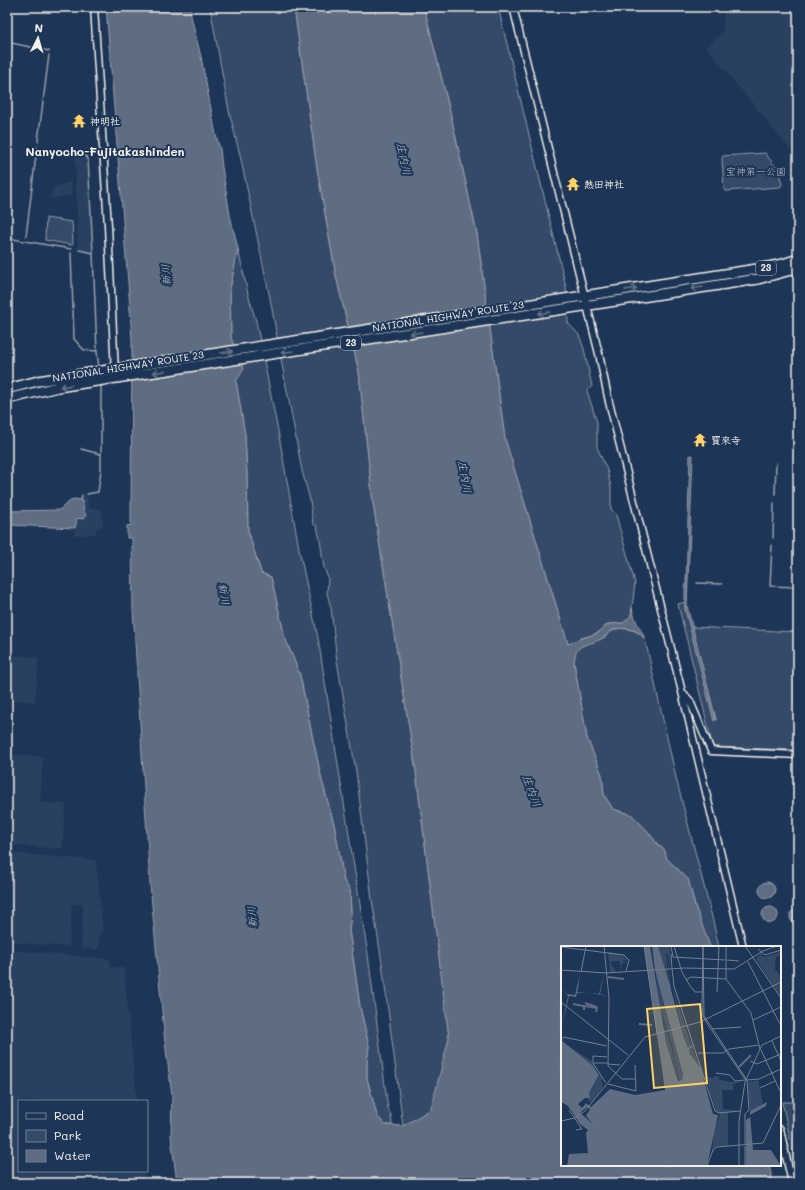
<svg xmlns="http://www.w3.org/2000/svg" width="805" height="1190" font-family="Mali,'Klee One',sans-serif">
<rect width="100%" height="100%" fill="#1d3557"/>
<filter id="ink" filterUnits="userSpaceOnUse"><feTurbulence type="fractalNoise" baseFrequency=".025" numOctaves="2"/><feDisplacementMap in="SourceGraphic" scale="8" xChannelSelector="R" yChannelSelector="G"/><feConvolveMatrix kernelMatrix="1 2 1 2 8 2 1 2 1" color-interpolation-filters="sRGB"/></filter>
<g filter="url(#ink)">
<path fill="#2a4060" d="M725,7H743L798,13V159L706,47L722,33Z
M75,154L84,155L87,159L92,251L78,249Z
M71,182V195L50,199L53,187Z
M87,495L89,508L102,509L103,526L96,529V534L87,535H75V520L77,517L81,518L84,512L82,496Z
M7,655L39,657L35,702L11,700L7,745Z
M7,754L43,757L40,802L66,804L62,849L7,845Z
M7,853L95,860L96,862L103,930L100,934L99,948L97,950L81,948L83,904H72L69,947L7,942Z
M7,950L110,959V967L124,968L137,1101H19V1171H144L146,1183H7Z"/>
<path fill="#354a67" stroke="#949ea8" d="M210,7H294L317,168L336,276L359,372L373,503L415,764L458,1107L403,1126L382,963L372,900L356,771L337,661L331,608L327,593L328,578L324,568L320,540L317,526L313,524L310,500L302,471L290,406L284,376L270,298L240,155L229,111Z
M424,7H498L566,287L568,323L579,335L584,349L592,386L587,391L597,422V447L607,470L611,487V509L616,515L635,583L631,616L623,623L608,624L599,632L592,635L582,638L568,644L505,439L477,234L451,116Z
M765,153L778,170L782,184L780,187L726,191L724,190L722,158L723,156Z
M46,218L72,222L73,243L72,245L45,240Z
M238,249L248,294L256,321L279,436L300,554L318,638L368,955L388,1109L391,1115L392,1125H385L377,1116L367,1078V1062L369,1046L360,1007L349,930L351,913L350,890L344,881L335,828L322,781L311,730L300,675L285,638L271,577L261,573L248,531L247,475L245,435L236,381L231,338L230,289Z
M685,602V609L716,720L692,627L798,632V750L713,747L678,604Z
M619,628C632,630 635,629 645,639L677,782L712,917L719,947H710L695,906L688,879L667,859L664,849L658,845L646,829L632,815L613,809L604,795L602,775L587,738L574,663C574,660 574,656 575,653C580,643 594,643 603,638C610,635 610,631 619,628Z
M782,1102H798V1174Z"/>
<path fill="#5e6d82" stroke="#9aa2ab" d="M106,7H191V16L201,57L216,135L220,149L222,167L230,215L238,249L230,289L231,338L244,369L236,381L245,435L247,475L248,531L261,573L271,577L285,638L300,675L311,730L322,781L335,828L344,881L350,890L351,913L349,930L360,1007L369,1046L367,1062V1078L377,1116L385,1125L403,1126L431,1109L449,1038L415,764L373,503L359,372L336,276L317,168L294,7H424L451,116L477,234L505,439L568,644L582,638L592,635L599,632L608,624L623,623L631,616L632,608C634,619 640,628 645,639C643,637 641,634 638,632C632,628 617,627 611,631C607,634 604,638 599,640C584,647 576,642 574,663L587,738L602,775L604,795L613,809L632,815L646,829L658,845L664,849L667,859L688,879L695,906L710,947H562V1165H769L773,1183H177L171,1136L172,1095L165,1042L150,884L133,609L132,538H127V526L131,525L132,340L129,295Z
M690,455H693L687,606L716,720L714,721L685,609V590L686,583Z
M73,499L82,500L84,512L86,515L83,519L77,518L75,528L7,525V511L59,510Z
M759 890a8 8 0 1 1 16 0a8 8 0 1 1-16 0Z
M762 915a8 8 0 1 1 16 0a8 8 0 1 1-16 0Z
M795,909H798V924H794L790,919V913Z"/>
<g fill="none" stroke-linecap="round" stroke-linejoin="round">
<path stroke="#9aa2ab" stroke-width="1.5" d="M7,42L49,51
M38,141L49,55
M77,153C82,154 85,154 88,159L93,253
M26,236L37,147
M7,238L71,249
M79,250L93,253L97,352L99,368
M71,253L74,339L84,350L97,351
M81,449L100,454
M87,494L98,492L101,470V384
M775,494L776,463
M81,501L82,495
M773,538L774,503
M772,545L770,586L798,587
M697,583L722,584"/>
<g stroke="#f4f1e8" stroke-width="9">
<path id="minor" d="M94,7L108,226L115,373
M513,7L599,354L609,402L682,692L743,947
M683,693L690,701L711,751L798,755
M780,1129L792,1183"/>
</g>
<g stroke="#f4f1e8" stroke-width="12">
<path id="highway" d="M7,389L38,381L57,378L757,269L783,264L798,259
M7,399L58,387L758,279L798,268"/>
</g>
<use href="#minor" stroke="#1d3557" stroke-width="6"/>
<use href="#highway" stroke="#1d3557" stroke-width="9"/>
</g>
<defs><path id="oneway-shaft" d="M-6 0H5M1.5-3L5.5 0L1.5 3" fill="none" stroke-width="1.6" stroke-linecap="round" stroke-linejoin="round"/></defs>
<g stroke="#68778a">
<use href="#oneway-shaft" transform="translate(697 288) rotate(171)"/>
<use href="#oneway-shaft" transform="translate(631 289) rotate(-9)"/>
<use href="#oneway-shaft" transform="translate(544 313) rotate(171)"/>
<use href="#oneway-shaft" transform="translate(416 333) rotate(171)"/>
<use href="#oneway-shaft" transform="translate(227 352) rotate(-9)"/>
<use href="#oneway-shaft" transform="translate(287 352) rotate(171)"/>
<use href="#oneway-shaft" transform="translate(159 372) rotate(171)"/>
<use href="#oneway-shaft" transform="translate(66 386) rotate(172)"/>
</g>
</g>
<defs>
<g id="temple-bare" transform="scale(1.08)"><path d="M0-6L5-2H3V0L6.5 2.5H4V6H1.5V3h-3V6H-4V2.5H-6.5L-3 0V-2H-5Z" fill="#ffd166" stroke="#1d3557" stroke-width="2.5" paint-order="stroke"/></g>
</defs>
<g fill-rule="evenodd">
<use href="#temple-bare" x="79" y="121"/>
<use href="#temple-bare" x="573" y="184"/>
<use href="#temple-bare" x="700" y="440"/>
</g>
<g text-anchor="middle" stroke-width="4" stroke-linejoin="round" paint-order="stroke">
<g fill="#1d3557" stroke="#b4b9bc" stroke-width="1">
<rect x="756" y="261" width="20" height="14" rx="3"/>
<rect x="341" y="336" width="20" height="14" rx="3"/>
</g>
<g font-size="9" font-weight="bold" fill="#f4f1e8">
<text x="766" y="271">23</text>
<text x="351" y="346">23</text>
</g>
<g font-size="10" font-weight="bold" fill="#f4f1e8" stroke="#1d3557" text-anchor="start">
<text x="90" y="125">神明社</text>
<text x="584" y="188">熱田神社</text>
<text x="711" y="444">寳來寺</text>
</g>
<g font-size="10" fill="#bbbfc1" stroke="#1d3557">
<text x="756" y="175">宝神第一公園</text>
</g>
<g font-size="10" fill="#f4f1e8" stroke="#1d3557">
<text transform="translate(448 316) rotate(-9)" y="4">NATIONAL HIGHWAY ROUTE 23</text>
<text transform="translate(128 366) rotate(-9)" y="4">NATIONAL HIGHWAY ROUTE 23</text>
</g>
<g font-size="11" font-style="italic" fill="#c0c3c4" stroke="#1d3557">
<text transform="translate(404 159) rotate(78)" y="4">庄内川</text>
<text transform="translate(166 275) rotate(-94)" y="4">新川</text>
<text transform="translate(465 477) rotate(79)" y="4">庄内川</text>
<text transform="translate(224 594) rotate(80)" y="4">新川</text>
<text transform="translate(532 791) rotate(70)" y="4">庄内川</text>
<text transform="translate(252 917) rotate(-95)" y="4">新川</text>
</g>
<g font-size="12" font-weight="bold" fill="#f4f1e8" stroke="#1d3557">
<text x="105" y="156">Nanyocho-Fujitakashinden</text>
</g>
</g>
<g transform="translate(561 946)">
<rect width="220" height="220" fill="#1d3557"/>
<path d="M97,0H109V24L107,8L105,7L108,40ZM47,6L61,8L67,14H61L65,16L60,19L59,25H56L59,24V15H53L49,16L55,26H49ZM220,6V9L215,11L214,18V23L220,31V51L195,13L200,7L203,11ZM94,24L125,142L124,163L111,99L99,61ZM110,36L131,101L140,123L131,112L122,89ZM103,78L111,103L118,135L105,96ZM0,90L3,92V97L32,116L43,135L40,133L42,141L30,157L27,154V149L39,128L33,121L3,98ZM154,130L159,131L156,133L169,136L183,135L172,138V144H161L162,163L179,165L160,167H179H167V200H156L151,205L153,185L159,168L155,165L144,131L153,132ZM197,134L202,158L189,165L186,136Z" fill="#354a67"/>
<path d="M83,0H89L105,96L117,135L121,134L122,129L94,24L91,0H97L109,39L105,0L110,44L122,89L127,102L131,99L132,101L128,103L129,108L140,123L152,168L157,169L146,220H6L8,208L27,207L25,187L27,184L19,178L7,160L0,156V94L32,120L38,129L28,147L29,152H24L17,158L21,162L25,157L30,161L49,143L74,149L104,144ZM26,161L29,163L25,170L32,178L19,167ZM19,28L17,43L16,46H21L38,48L43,28L39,48L47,50L22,46L16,47L15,51L8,50L0,84L7,50L0,40L6,48L14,49ZM206,156L205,160L189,169L192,204H210L220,220H185V174L189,171V165Z" fill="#5e6d82" fill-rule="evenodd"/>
<path fill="none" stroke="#5e6d82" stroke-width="2" d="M47,31L63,33M24,57L36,61M12,58L23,60V64M24,60L36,62L35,66M78,78L91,79M178,121L190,109"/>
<path fill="none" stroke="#738091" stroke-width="1" d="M43,0L48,52L47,120L61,133H74M83,0L96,87M110,0L112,11L164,14M113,0L121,26L129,40L134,46H141M142,0L141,61L142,70L147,79L184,133L186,134L143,70L142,0M165,0V33L190,67L199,103M184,0L220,52M0,1L63,9L68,14L65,25M197,3L204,9L220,4M110,8L111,22M166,14L178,15M187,16L220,80M111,23L113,40L154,165L158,167L180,165M0,24L45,27L123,22L173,23L202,5L216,0M20,26L25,0M125,34L130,31L165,33M156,46L158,0M0,56L67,109M192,74L220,61M151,83L180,81M2,91L46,100M211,95L220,115M200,104L220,147M137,107H162L168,103L198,99M189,115L196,118L220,108M33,117H47M47,118L59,119M155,127L169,129M169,129L174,135L184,134M45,137L32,117V110L46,111M47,138L75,145L74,119M199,142L214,135M8,164L21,183L15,184M0,175L14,172L24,165L84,91L139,76L220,36M184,199V168L188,164L186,134L198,133L220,123M146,220L152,204L156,201L202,197L220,159M178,220V175L184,136L201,99L220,90M184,220V200"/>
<path fill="#ffd166" fill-opacity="0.15" stroke="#ffd166" stroke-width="2" d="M139,58L146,137L93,142L86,63Z"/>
<rect width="220" height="220" fill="none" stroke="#f4f1e8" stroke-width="2"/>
</g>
<rect width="805" height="1190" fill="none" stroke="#1d3557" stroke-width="24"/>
<rect x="12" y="12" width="781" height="1166" fill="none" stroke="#f4f1e8" stroke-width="1.5" filter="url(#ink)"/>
<rect x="18" y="1100" width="130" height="72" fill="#1d3557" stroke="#738091"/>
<rect x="26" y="1113" width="20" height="6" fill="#1d3557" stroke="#738091"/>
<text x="54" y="1120" font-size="12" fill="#f4f1e8">Road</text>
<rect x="26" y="1130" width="20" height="12" fill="#354a67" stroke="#738091"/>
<text x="54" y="1140" font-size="12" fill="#f4f1e8">Park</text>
<rect x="26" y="1150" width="20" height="12" fill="#5e6d82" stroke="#738091"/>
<text x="54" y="1160" font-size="12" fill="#f4f1e8">Water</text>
<g transform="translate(38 38) rotate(5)" stroke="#1d3557" stroke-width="3" paint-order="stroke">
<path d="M0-3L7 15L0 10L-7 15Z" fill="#f4f1e8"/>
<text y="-6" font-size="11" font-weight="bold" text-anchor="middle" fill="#f4f1e8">N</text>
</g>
</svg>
